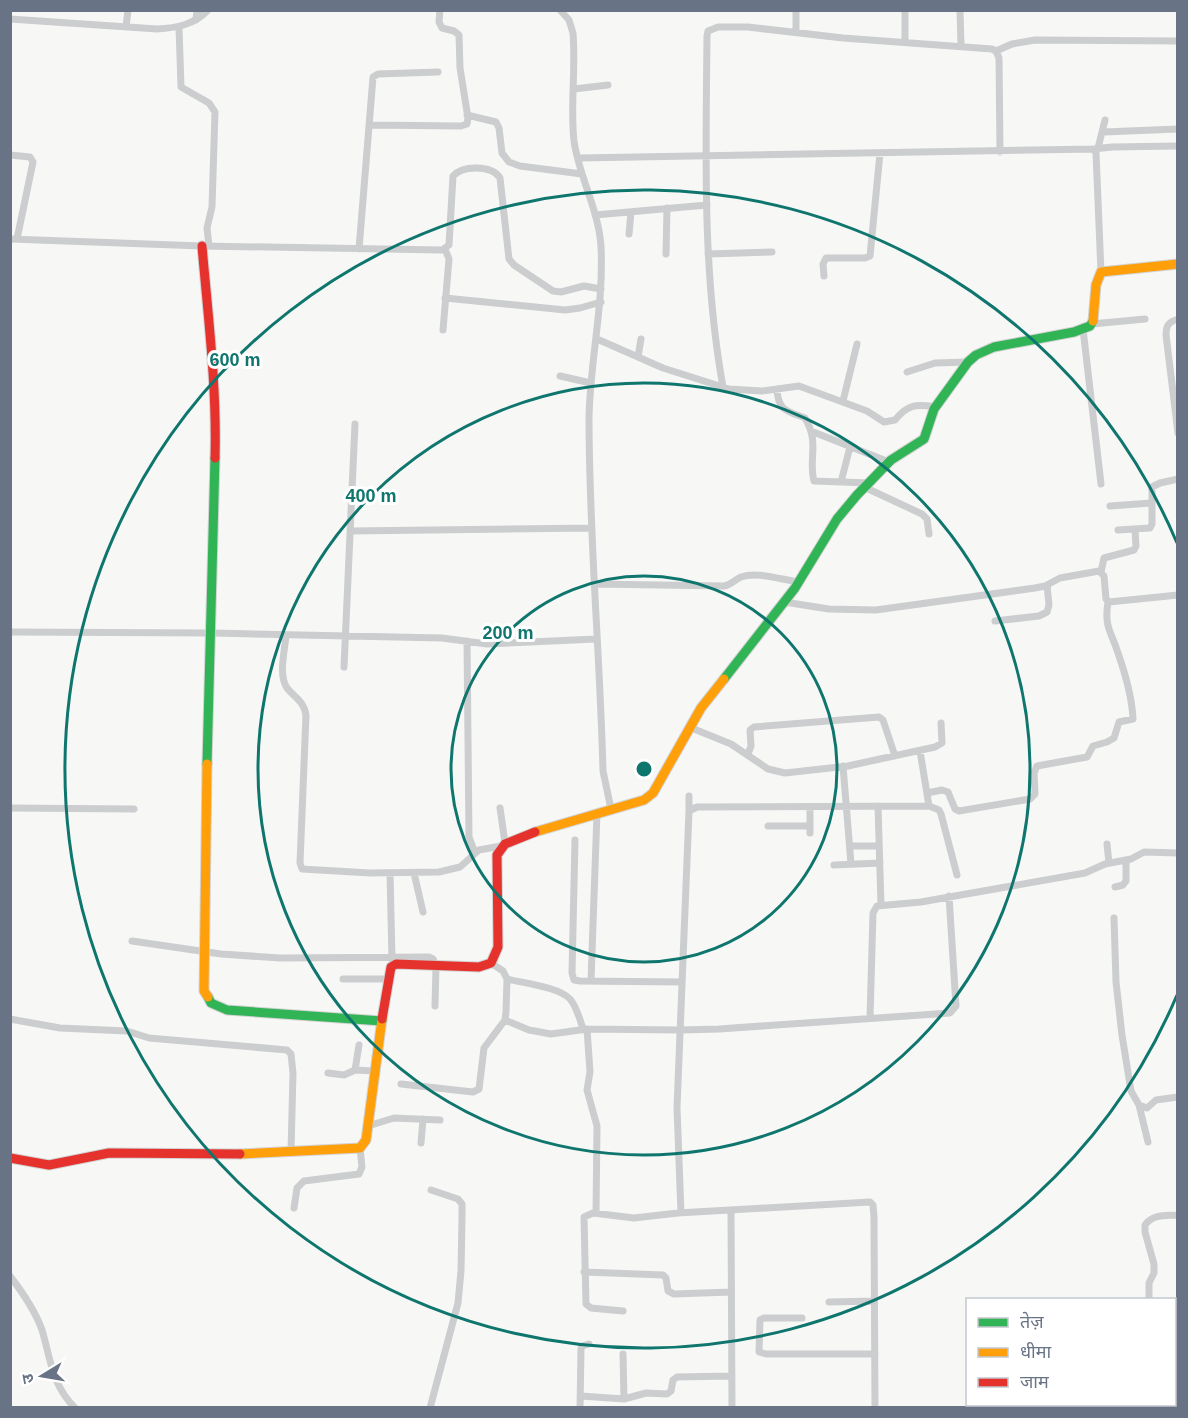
<svg xmlns="http://www.w3.org/2000/svg" width="1188" height="1418" font-family="Helvetica,'Noto Sans Devanagari',sans-serif">
<rect width="100%" height="100%" fill="#f7f7f6"/>
<g fill="none" stroke-linecap="round" stroke-linejoin="round">
<g stroke="#d3d3d4" stroke-width="11">
<path id="fast" d="M724,679L795,588L837,519L857,495L891,460L924,439L934,409L968,362L976,355L994,347L1074,332L1090,326L1093,321
M207,764L215,458
M208,997L211,1003L227,1010L382,1021"/>
</g>
<g stroke="#d3d3d4" stroke-width="11">
<path id="slow" d="M1093,321L1096,285L1101,272L1178,264
M207,764L204,991L208,997
M535,832L644,800L653,793L701,708L724,679
M240,1154L360,1148L366,1140L382,1019"/>
</g>
<g stroke="#d3d3d4" stroke-width="11">
<path id="jam" d="M202,246C208,316 217,387 215,458
M382,1019L391,967L396,964L479,967L491,963L498,947L497,855L505,844L535,832
M10,1158L49,1165L109,1153L240,1154"/>
</g>
<path stroke="#cccdcf" stroke-width="7" d="M560,10L569,20L573,33C576,69 570,106 574,141C579,177 599,210 601,247C604,305 590,360 589,418C589,536 600,653 603,771L611,809
M796,10V32
M905,10V42
M960,10L961,46
M10,19L157,29C176,28 194,25 208,10
M196,20L197,10
M126,27L128,10
M179,27L181,87L209,103L215,112L212,207L207,228L209,246
M996,51L1012,44L1035,40L1178,41
M574,89L608,85
M467,115L496,122L499,128L502,153L509,162L520,166L582,174
M369,125L461,126L467,124L468,118L460,68L459,35L454,31L442,28L439,22L440,10
M1104,132L1178,129
M1098,148L1105,120
M1093,149L1112,147L1178,146
M10,155L30,157L33,162L17,239
M578,158L1093,149L1096,153L1101,272
M595,215L707,205
M629,234L631,212
M10,239L202,246L442,250L449,245L453,176C463,165 492,165 500,178L509,259L514,265L553,291L561,292L584,286L601,289
M359,249L373,77L378,74L438,72
M666,254L667,208
M708,254L772,252
M824,276L823,264L826,258H865L870,256L880,153
M445,298L565,310L580,308L601,302
M1178,319C1168,322 1166,326 1166,335L1178,433
M1092,324L1145,319
M1083,329L1101,484
M443,330L449,259L445,249
M597,339L663,368L729,389L762,391L799,386L867,411L884,422L895,420C908,404 916,404 936,407
M638,357L641,339
M907,372L935,363L968,362
M560,376L591,383
M723,387C702,271 706,153 707,36L708,31L718,27H748L843,38L992,49L996,51L999,58L1000,152
M777,389C778,411 787,411 805,418C820,443 808,459 814,481L869,483
M843,401L857,344
M811,431L889,462
M841,482L850,447
M864,487L922,514L927,519L929,534
M1110,506L1151,503
M1118,530L1150,528L1152,524V487L1160,483L1178,479
M351,531L592,528
M1101,572L1104,558L1134,550L1136,546L1135,530
M594,584L724,586C731,585 734,580 741,577C757,571 782,580 799,582
M784,602L829,609L876,610L1035,588L1045,586L1060,578L1099,571L1104,576L1106,599L1109,602L1178,595
M995,621L1039,616L1047,612L1049,605L1047,585
M10,632L211,633L442,638L487,644L596,639
M286,635C285,650 278,675 287,688C295,698 304,701 306,715L300,863L302,869L370,873L439,872L460,867L479,850L501,846
M467,641L469,837L475,853
M344,667L355,424
M689,727L731,744L768,769L785,773L848,766L935,747L942,743L941,723
M920,751L929,806
M748,754L751,746L750,730L754,727L879,717L883,720L895,756
M843,766L851,864
M927,793L942,790L948,792L955,809L959,811L1030,799L1035,794L1034,773L1037,766L1087,757L1093,746L1107,742L1114,738L1119,722L1133,719C1132,697 1125,673 1118,653C1111,631 1104,627 1108,602
M689,796V811
M878,806L881,905
M10,808L134,809
M500,808L505,843
M810,808V833
M768,826H810
M575,840L572,973L574,980L580,981L682,982
M1107,844L1109,863
M850,846H879
M834,865L880,863
M390,873L392,959
M414,873L423,912
M1115,887L1123,885L1126,881V861
M1114,918L1116,982L1122,1035L1131,1091L1139,1105L1148,1142
M132,941L221,954L280,958L429,957L433,959L436,966L435,1006
M343,979H388
M507,979C523,983 559,987 570,999C577,1007 580,1020 583,1029
M591,981L597,813
M870,1018L873,913L877,906L921,902L1085,873L1105,864L1131,859L1144,852L1178,853
M10,1019L60,1028L127,1031L149,1038L287,1050L291,1054L293,1073L291,1152
M505,1020L529,1030L551,1034L587,1029L680,1030L719,1029L950,1013L956,1006L949,896
M587,1029L590,1072L587,1090L597,1126L596,1213
M355,1070L359,1045
M328,1073L344,1075L355,1070L375,1071
M401,1084L473,1092L479,1089L484,1048L505,1020L506,1012L507,979L503,971L491,963
M1139,1105L1147,1108L1156,1100L1178,1097
M368,1126L394,1118L440,1120
M421,1143L423,1119
M294,1208L297,1188L304,1181L359,1174L362,1167L360,1148
M731,1210L732,1408
M681,1213L677,1108L689,811L697,807L929,806L939,810L941,814L957,875
M584,1272L663,1275L666,1278L668,1291L674,1294L731,1292
M10,1276C23,1293 35,1310 42,1330C51,1360 51,1383 75,1408
M1149,1300V1283L1154,1273V1264L1145,1232V1225C1153,1214 1165,1216 1178,1215
M829,1302L874,1301
M623,1311L591,1308L586,1304L584,1217L593,1213L634,1218L678,1213L870,1202L873,1205L874,1217L875,1408
M802,1318H764L760,1320L759,1352L766,1354H875
M1174,1337H1178
M623,1354L624,1399
M581,1396L624,1399L646,1393L667,1394L671,1391L673,1380L677,1377L732,1376
M430,1408L458,1303L461,1271L462,1218V1204L458,1199L431,1190
M580,1408L581,1349L582,1346L589,1344"/>
<use href="#fast" stroke="#30b455" stroke-width="9"/>
<use href="#slow" stroke="#ff9f0a" stroke-width="9"/>
<use href="#jam" stroke="#e5322d" stroke-width="9"/>
</g>
<g fill="none" stroke="#0f766e" stroke-width="3">
<circle cx="644" cy="769" r="193"/>
<circle cx="644" cy="769" r="386"/>
<path d="M1177 995A579 579 0 1 1 1177 543"/>
</g>
<circle cx="644" cy="769" r="9" fill="#0f766e" stroke="#fff" stroke-width="3"/>
<g font-size="18" text-anchor="middle" font-weight="bold" fill="#0f766e" stroke="#fff" stroke-width="6" stroke-linejoin="round" paint-order="stroke">
<text x="235" y="366">600 m</text>
<text x="371" y="502">400 m</text>
<text x="508" y="639">200 m</text>
</g>
<rect width="1188" height="1418" fill="none" stroke="#687385" stroke-width="24"/>
<rect x="966" y="1298" width="210" height="108" fill="#ffffff" stroke="#c3c7ce" stroke-width="1.5"/>
<rect x="978" y="1318" width="30" height="9" fill="#30b455" stroke="#c3c7ce" stroke-width="1.5"/>
<text x="1020" y="1328" font-size="18" fill="#687385">तेज़</text>
<rect x="978" y="1348" width="30" height="9" fill="#ff9f0a" stroke="#c3c7ce" stroke-width="1.5"/>
<text x="1020" y="1358" font-size="18" fill="#687385">धीमा</text>
<rect x="978" y="1378" width="30" height="9" fill="#e5322d" stroke="#c3c7ce" stroke-width="1.5"/>
<text x="1020" y="1388" font-size="18" fill="#687385">जाम</text>
<g transform="translate(42 1376) rotate(259)" stroke="#ffffff" stroke-width="4.5" paint-order="stroke">
<path d="M0-4.5L10 22L0 15L-10 22Z" fill="#687385"/>
<text y="-9" font-size="16" font-weight="bold" text-anchor="middle" fill="#687385">उ</text>
</g>
</svg>
